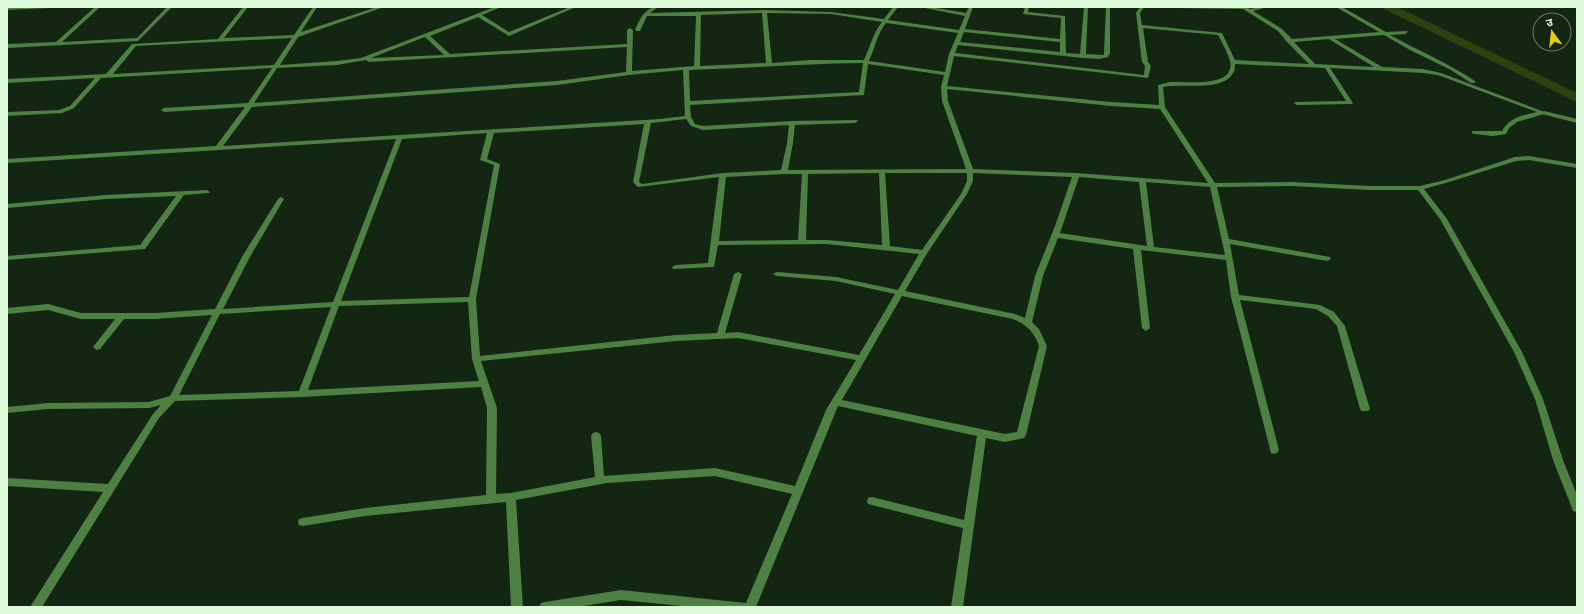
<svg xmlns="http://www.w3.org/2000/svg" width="1584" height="614" font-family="Ubuntu,'Noto Sans Devanagari',sans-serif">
<rect width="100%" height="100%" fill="#132612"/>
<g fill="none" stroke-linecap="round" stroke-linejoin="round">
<path fill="#2d4110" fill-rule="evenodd" d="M1382,7H1397L1577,93V102L1384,9Z"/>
<path fill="#4e7f43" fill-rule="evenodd" d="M1544,111L1577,119V123L1542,114V112Z"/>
<path fill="#4e7f43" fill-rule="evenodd" d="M51,7L49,8L7,10V8Z
M95,7H100L62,42L137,38L167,7H172L138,41L7,48V44L56,42Z
M243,7H248L224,38L294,35L313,7H317L301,32L377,7H384L298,37L280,65L337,61L361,58L495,7H501L482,15L509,32L570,7H576L509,36L478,17L430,36L450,54L627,44V30L630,28L633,30L632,71L694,66L696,16H647L640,31H636L635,30C640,19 645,7 658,7L650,13L764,10L831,12L884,19L893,7H898L888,20L959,30L965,16L920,7H930L966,13L969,7H973L965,29L1060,39L1061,18L1023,14L1025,7H1029L1028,12L1065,16L1066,53L1080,54L1084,7H1088L1086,54L1104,55V53L1106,7H1110V53L1108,57L1099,59L1083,58L958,45L955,53L1144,75L1145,66L1142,62L1136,13L1140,7H1144L1140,13L1142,25L1222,33L1235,60L1309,64L1287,42L1278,31L1243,9L1175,8L1173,7H1246L1250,9L1260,7H1268L1253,11L1282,29L1292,39L1379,32L1336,7H1342L1386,32L1407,31L1408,32L1405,34L1390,35C1419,51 1448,63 1475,81V83H1471L1451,70L1410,50L1384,35L1335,39L1382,67L1423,69L1441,73L1547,113L1517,122L1509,128L1506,134L1493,136L1474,134L1472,133V131H1502C1509,118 1523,115 1537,112L1438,75L1423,73L1330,68L1353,103L1352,104L1297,105L1294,103L1295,102L1346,101L1325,68L1235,64C1235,67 1235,70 1233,73C1224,92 1180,83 1163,87L1165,107L1215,183L1292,182L1369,186H1420L1445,180L1515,157L1529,156L1577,164V168L1529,160L1516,161L1449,182L1424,189L1447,219L1522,352L1543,399L1563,460L1577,495V512L1573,511L1572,508L1553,460L1535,399L1514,352L1440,219L1418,190H1369L1292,186L1217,187L1229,239L1330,257L1331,259L1327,261L1230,244L1239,295L1320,305L1334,312L1345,326L1370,409L1368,411H1362L1360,409L1337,326L1328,316L1316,309L1240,300L1279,450L1277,453L1274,454L1271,453L1231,297L1226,260L1141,250L1150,328L1146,331L1142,328L1133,249L1058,238L1043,276L1032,322L1039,329L1047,346L1026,435L1024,438L1005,442L986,438L963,607H951L963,528L872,505L868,504L867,501L868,498L872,497L964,520L977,436L838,406L756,607H692L621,600L577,607H539L541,603L545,602L621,590L746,603L792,494L715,476L607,483L516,500L523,607H511L506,502L365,516L303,526L299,525L298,522L299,519L303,518L365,508L486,495L487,408L481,387L302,397L175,401L159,418L42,607H30L103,492L7,486V478L108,484L153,414L161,405L149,408L48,409L7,413V407L48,403L149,402L170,396L212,315L155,319H124L100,349L97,350L93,347L115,319H81L48,310L7,314V308L48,304L81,313H155L215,309L243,255L278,199L281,197L284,199L251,255L223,309L333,302L396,139L7,163V159L216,146L245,107L164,112L161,110L164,108L248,103L272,68L101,78L74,108L62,113L7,116V112L59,110L70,106L95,78L7,83V79L106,74L132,44L218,39ZM762,13L766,63L700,66L701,15ZM767,13L831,14L882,22C873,33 870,47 864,60H810L772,63ZM886,23L958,33L949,54L945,72L869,61C875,48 877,34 886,23ZM1143,28L1218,35C1222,43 1228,53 1230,61C1236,89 1185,81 1170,82C1166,83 1162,84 1158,85L1159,105L1111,102L947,86L954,56L1148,78L1151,66L1148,62ZM964,32L1060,42V52L960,42ZM425,37L444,55L371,58ZM292,38L274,65L113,74L136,46ZM1329,39L1374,67L1315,64L1294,42ZM627,47L626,72L557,81L254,103L277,68L337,65L366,60L369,62ZM860,63H863L859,92L690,101L689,70C746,68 803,64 860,63ZM868,64L944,75L941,87L942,101L966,169L788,170L793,143L795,125L855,123L858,121L857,120L792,121L703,126L695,124L691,117L690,105L864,95ZM683,70L685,116L660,119L223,146L252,107L557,85L629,75ZM947,89L1111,106L1160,109L1208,183L1076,173L973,169L948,101ZM686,119L691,126L703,130L789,125L787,143L781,170L723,173L642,184L639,182L651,123ZM644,124L633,182L638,187L719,177L708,263L676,265L672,267L673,269L714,267L718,245L827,244L919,254L898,290L836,277L777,272L773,274L777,276L836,281L895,294L859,355L738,332L725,333L742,274L738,272L734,274L717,333L676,335L480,356L476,299L500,164L487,159L494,133ZM487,133L480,160L494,165L469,297L341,301L402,139ZM879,173L882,245L827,240H806L808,174ZM885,173H967V181L961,194L922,250L890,246ZM973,173L1072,177L1055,226L1035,276L1025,318L1015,314L905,291L928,252L967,194L973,181ZM784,174H802L798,240L719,241L726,177ZM1079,177L1139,182L1147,246L1060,233ZM1146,182L1210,187L1225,255L1154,247ZM902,296L1013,319C1027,325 1034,332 1039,346L1017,432L1005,434L842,400ZM468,302L472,359L479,381L308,390L339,306ZM331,307L299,391L179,395L220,314ZM738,338L856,360L826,410L795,486L715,468L604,476L601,436L599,433L596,432L593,433L591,436L595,477L511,493L496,494L497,408L481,361L676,341Z
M207,190L210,192L209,193L184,195L145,249L7,260V256L140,245L176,196L106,199L7,208V204L106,195Z"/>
</g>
<rect width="1584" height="614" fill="none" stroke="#defbdb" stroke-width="16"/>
<g transform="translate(1552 32) rotate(345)"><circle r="19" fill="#132612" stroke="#647b62"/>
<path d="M0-3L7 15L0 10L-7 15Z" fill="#e6cd1c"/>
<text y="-6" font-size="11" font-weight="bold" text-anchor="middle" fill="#defbdb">उ</text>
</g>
</svg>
